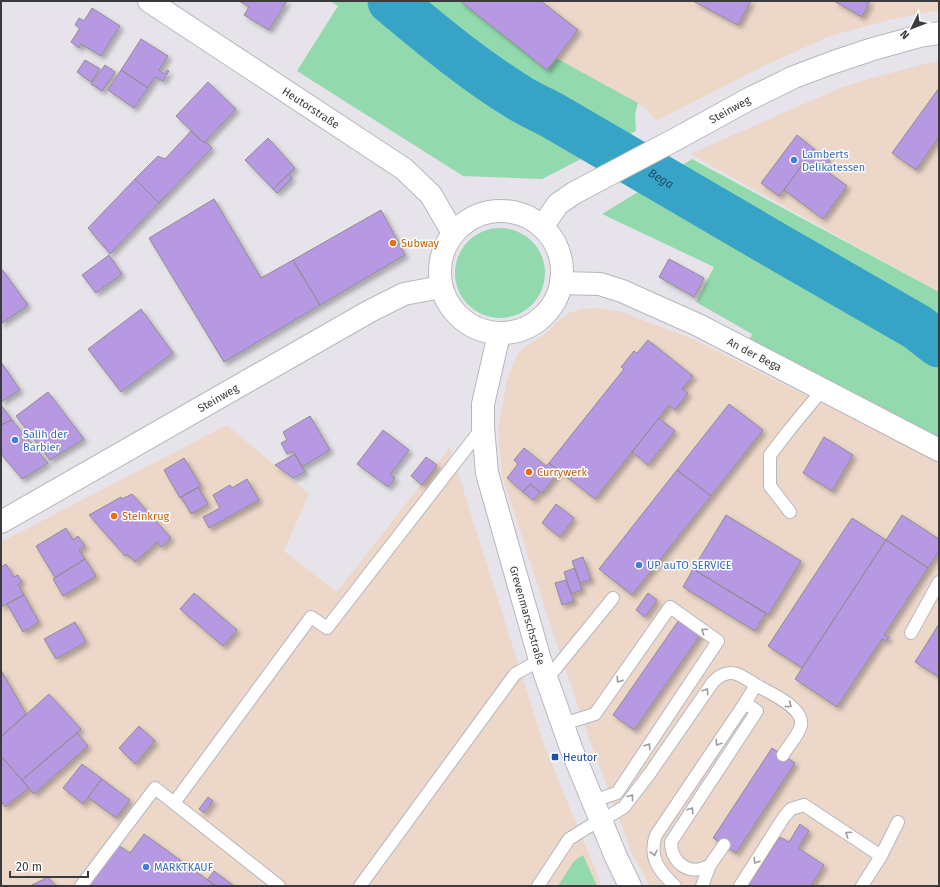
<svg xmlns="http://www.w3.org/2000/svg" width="940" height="887" font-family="'Fira Sans',sans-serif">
<defs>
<filter id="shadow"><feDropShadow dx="3.5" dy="3.5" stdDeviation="2" flood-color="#0004"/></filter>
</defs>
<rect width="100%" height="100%" fill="#e6e4ea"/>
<path fill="#ecd7c9" d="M460,1H939V10L889,20L830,36L766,65L656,121L646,108L556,59L547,70Z
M939,61V292L690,154L840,88L872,78L920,65Z
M597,308L619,311L693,339L939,462V886H650L632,853L591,744L552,630L502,475L498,430L507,381L511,369L518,354L524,347L544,335L566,314L582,309Z
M227,425L309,494L284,551L337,592L450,447L543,743L602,886H1V542Z"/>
<path fill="#92daad" d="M330,1H460L547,69L556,58L638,103L635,114L636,131L542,179L463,176L297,71L338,6Z
M692,159L939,292V440L749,341L752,334L696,302L714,267L602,214Z
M455 273a45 45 0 1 1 90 0a45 45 0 1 1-90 0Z
M583,855L597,886H558L574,861Z"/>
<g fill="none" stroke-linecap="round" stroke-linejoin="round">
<path stroke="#37a3c7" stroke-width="47" id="s1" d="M391,1C433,36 475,71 521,99C533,106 545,111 557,118L778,247L917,327L939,344"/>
</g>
<path fill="#b799e3" stroke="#8f8d92" filter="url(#shadow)" d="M239,1H287L269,30L244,15L249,7Z
M460,1H541L578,30L547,70Z
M693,1H751L738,25Z
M834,1H870L862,17Z
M92,8L120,26L101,56L81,44L79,48L71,42L80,28L75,25L79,18L84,21Z
M141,39L168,56L159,70L164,74L167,70L169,71L163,81L155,77L148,88L121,70Z
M85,60L100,69L91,82L77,72Z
M105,65L115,72L102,91L91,84Z
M121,70L148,88L134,108L108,90Z
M208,82L236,109L204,143L176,116Z
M939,88V137L916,170L892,153Z
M191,131L204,143L205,141L212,148L159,203L135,179L158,156L165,159Z
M797,135L814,149L779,196L761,183Z
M268,138L295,168L273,189L245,160Z
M814,149L830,161L824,169L847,186L823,219L784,190Z
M288,174L292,178L277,193L273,189Z
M135,179L159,203L110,254L88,228Z
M214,199L261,278L293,260L320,305L224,362L149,238Z
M381,210L405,255L320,305L293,260Z
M109,255L122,274L96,293L82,275Z
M669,259L704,278L694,297L659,277Z
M1,268L28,305L1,324Z
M141,309L173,353L121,392L88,349Z
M648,340L693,376L682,389L688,393L675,410L669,405L595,499L549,463L624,369L621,367L634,351L637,353Z
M1,362L20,390L1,402Z
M48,392L84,439L50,460L16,416Z
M729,404L763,430L711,496L677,470Z
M1,405L12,420L1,425Z
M310,416L330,450L302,467L293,451L287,454L281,443L287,440L283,432Z
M659,418L675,431L648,465L632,452Z
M12,420L48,463L22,479L1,454V425Z
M383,430L409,450L390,475L395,478L388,487L357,464Z
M824,437L853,455L832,491L803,473Z
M524,448L546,466L549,463L560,471L542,493L530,484L523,492L507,478L518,464L514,460Z
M295,454L305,472L293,478L275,465Z
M426,457L437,465L422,485L411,476Z
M184,458L201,486L180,498L164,470Z
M677,470L711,496L632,595L599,569Z
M247,479L259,500L209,528L203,517L220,508L213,495L230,485L232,488Z
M530,484L540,492L533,500L523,492Z
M198,487L208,504L191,514L181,497Z
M132,494L171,538L161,547L157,542L135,562L127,554L125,556L89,515L121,497L122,499Z
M556,504L574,518L560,537L542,523Z
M726,515L801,561L768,615L693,569Z
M902,515L939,539V551L928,568L886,540Z
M852,518L886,540L802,668L768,646Z
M66,528L73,540L78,536L85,546L79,550L85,559L55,578L36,546Z
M886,540L928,568L884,635L889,637L886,641L882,639L837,707L795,679Z
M583,557L591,580L580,583L572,561Z
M85,559L96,576L63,596L53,579Z
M6,564L14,577L18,575L22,582L18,584L24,595L1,607V567Z
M575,568L582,590L571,594L564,572Z
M693,569L766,613L755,631L683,587Z
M566,580L574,601L562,605L555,583Z
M194,593L237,630L223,646L180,609Z
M648,593L657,600L645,617L636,610Z
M24,595L39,622L23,632L7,604Z
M681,617L703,631L634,730L613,715Z
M75,622L86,642L56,659L44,639Z
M939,624V677L915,662Z
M1,670L26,714L1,737Z
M49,694L81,729L22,780L1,756V737Z
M139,726L155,741L135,764L119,748Z
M77,733L88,746L34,794L22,780Z
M772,748L795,763L736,853L713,838Z
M1,756L29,788L5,807L1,801Z
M82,764L102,779L83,804L63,788Z
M102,779L130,800L116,818L88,797Z
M208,797L213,801L204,813L199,809Z
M800,824L809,831L798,848L824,865L811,886H748L780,837L789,842Z
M144,834L216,886H88L118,845L130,853Z
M214,871L234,886H216L207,880Z
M48,877L56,886H30Z"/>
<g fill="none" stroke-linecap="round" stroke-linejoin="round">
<g stroke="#b8b6bc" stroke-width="14">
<path id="lane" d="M790,512L770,486V455L790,429L823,389
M911,633L939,582
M547,679L613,598
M756,685C768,692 804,707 801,725C799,735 788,746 783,755
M563,724L595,714L670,607L718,641L617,793L593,801
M601,821L624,807L650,773L713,682C729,666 740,674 756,685L745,703L656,835C648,857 659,871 675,886
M710,865C691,877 671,864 671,842L757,711L745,703
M81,886L155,788L174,803
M279,886L174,803L311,617L327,628L482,428
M360,886L515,674L540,660
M538,886L569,839L601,819
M702,886L710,865L724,845
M740,886L784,817L791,809L804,805L881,856
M862,886L881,856L898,822"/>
</g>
<g stroke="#b8b6bc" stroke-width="24">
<g id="street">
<path id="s2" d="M149,1L404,169L431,195L453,233"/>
<path id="s3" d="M561,283L600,284L622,291L698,325L939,450"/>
<path id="s4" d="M499,334L483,404V427L487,473L540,660L571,748L616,857L630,886"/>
</g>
</g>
<g stroke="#b8b6bc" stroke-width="24">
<g id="secondary">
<circle cx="501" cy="272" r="61"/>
<path id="s5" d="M542,227L558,204L574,193L678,138L749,99L794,77L834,62L873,49L920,36L939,33"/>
<path id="s6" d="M1,522L370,311L404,294L441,287"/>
</g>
</g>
<use href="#lane" stroke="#fff" stroke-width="12"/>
<use href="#street" stroke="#fff" stroke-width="22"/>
<use href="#secondary" stroke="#fff" stroke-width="22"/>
</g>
<defs><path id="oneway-chevron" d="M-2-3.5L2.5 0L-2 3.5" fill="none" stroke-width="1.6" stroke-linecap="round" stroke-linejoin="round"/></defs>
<g stroke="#9d9c9e">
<use href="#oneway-chevron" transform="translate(704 631) rotate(-145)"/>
<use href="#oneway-chevron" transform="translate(619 680) rotate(125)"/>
<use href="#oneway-chevron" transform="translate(706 691) rotate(-56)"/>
<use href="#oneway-chevron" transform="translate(789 705) rotate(37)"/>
<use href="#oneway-chevron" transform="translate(718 743) rotate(124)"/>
<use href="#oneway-chevron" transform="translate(648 746) rotate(-56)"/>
<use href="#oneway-chevron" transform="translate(631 797) rotate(-52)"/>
<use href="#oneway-chevron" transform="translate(691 810) rotate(-57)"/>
<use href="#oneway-chevron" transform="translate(848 834) rotate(-146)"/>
<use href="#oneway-chevron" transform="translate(654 853) rotate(77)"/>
<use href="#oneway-chevron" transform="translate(756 861) rotate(122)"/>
</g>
<g fill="#3f7fe0" stroke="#fff" stroke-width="1.5">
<circle cx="794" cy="160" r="4"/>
<circle cx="15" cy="440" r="4"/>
<circle cx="639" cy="565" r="4"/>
<circle cx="146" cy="867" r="4"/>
</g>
<g fill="#e8710a" stroke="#fff" stroke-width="1.5">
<circle cx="393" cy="243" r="4"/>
<circle cx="529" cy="472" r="4"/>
<circle cx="114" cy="516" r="4"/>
</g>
<rect fill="#1a4fb4" stroke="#fff" stroke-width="1.5" x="551" y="753" width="8" height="8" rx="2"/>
<g text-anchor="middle" stroke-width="3" stroke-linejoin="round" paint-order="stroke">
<g font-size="11" fill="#3b3a3d" stroke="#fff">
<text dy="4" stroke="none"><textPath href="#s2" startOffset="194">Heutorstraße</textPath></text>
<text dy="4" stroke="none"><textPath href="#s5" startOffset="224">Steinweg</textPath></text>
<text dy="4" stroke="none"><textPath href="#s3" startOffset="209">An der Bega</textPath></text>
<text dy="4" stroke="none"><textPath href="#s6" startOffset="250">Steinweg</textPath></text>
<text dy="4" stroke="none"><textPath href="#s4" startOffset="289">Grevenmarschstraße</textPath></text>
</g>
<g font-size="11" fill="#366cbe" stroke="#fff" text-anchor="start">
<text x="802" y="158">Lamberts<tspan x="802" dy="13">Delikatessen</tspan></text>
<text x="23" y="438">Salih der<tspan x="23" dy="13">Barbier</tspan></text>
<text x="647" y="569">UP auTO SERVICE</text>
<text x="154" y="871">MARKTKAUF</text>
</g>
<g font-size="11" fill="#c56008" stroke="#fff" text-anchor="start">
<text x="401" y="247">Subway</text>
<text x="537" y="476">Currywerk</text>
<text x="122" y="520">Steinkrug</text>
</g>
<g font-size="11" fill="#164399" stroke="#fff" text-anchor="start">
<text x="563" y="761">Heutor</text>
</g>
<g font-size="12" font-style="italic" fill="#234f60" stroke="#fff">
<text dy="4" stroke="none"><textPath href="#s1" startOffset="324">Bega</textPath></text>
</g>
</g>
<rect width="940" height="887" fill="none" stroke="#3b3a3d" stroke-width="4"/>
<g transform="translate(912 28) rotate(227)" stroke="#ffffff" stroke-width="3" paint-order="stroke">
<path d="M0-3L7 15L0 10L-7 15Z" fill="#3b3a3d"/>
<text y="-6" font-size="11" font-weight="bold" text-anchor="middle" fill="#3b3a3d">N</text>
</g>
<path d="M10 871v6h78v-6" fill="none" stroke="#3b3a3d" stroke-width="2"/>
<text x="16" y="871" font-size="12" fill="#3b3a3d" stroke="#ffffff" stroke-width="3" paint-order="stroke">20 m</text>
</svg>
